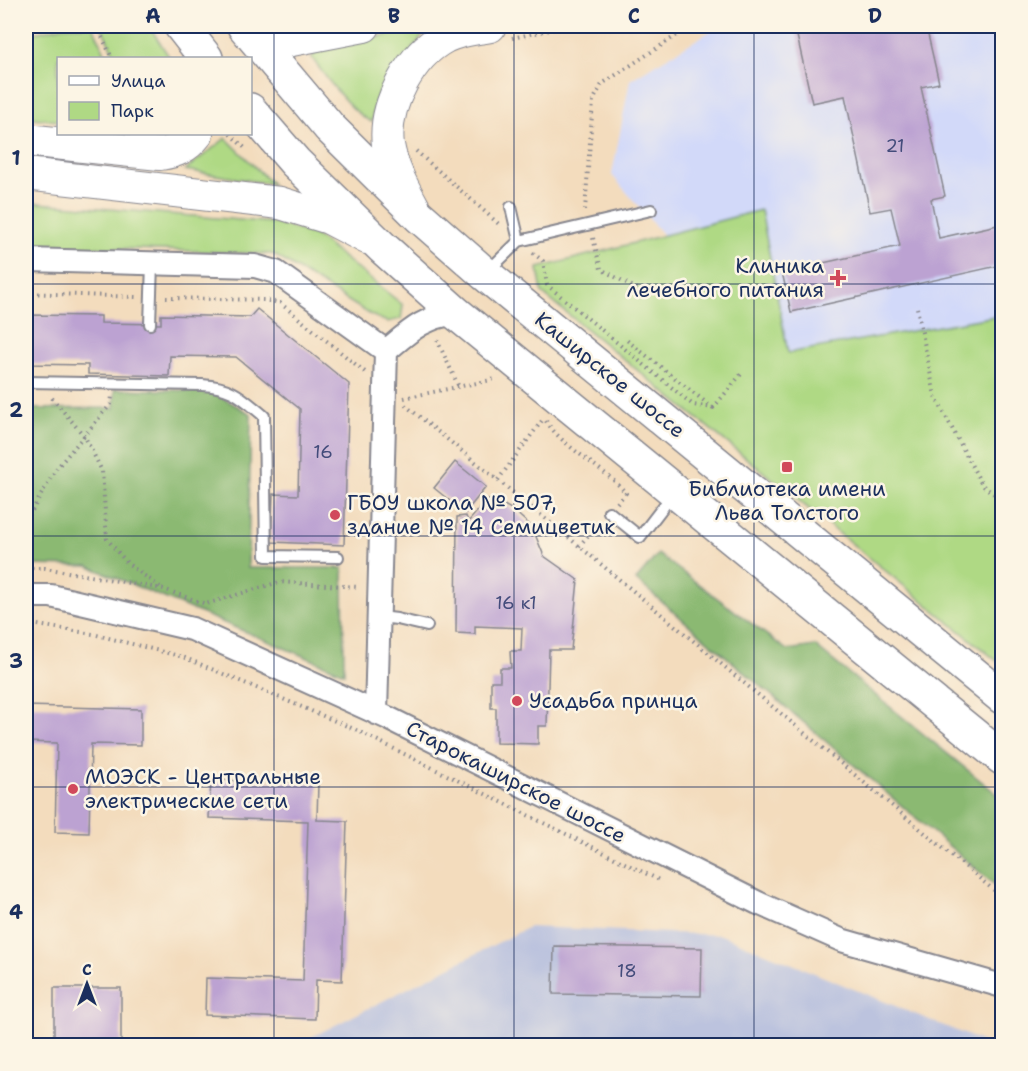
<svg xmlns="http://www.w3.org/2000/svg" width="1028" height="1071" font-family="'Shantell Sans',sans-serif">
<rect width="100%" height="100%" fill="#fcf5e5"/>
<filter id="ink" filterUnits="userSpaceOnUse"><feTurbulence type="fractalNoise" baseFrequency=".0167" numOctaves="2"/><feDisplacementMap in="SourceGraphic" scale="12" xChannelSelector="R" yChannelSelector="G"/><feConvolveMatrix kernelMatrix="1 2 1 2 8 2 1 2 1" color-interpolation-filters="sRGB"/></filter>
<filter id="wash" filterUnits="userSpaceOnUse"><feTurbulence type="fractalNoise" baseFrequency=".008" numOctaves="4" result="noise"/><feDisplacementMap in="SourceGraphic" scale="24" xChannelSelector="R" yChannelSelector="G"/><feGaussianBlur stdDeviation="1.35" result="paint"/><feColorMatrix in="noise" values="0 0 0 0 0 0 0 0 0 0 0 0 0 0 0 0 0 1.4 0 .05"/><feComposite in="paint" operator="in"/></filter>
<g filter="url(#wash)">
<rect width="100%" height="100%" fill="#f3dcbd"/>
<path fill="#d2d9f9" d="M719,26H1002V575L679,254L612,175L630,80Z"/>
<path fill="#bcc3de" d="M529,927L721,935L991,1045L294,1046Z"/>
<path fill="#afd984" stroke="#658471" stroke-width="1.5" d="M64,26H93L107,58H58V121L26,117V35Z
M101,26H149L170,58H116Z
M428,26C415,54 384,72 375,103C373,109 373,116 372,122C352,114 325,76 312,58L315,51Z
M226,138L272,184L185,170Z
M26,202L275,223L315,235L403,305L401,319L387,322L371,315L273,254L26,245Z
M761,210L788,353L1002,315V665L542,293L538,268Z"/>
<path fill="#8bb972" stroke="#537468" stroke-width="1.5" d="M115,389L211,391L251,414L248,568H343L344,673L88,566L26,565V409L114,408Z
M658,554L787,650L815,646L1002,798V891L636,580Z"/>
<g id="blocks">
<path fill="#bca2d2" d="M820,26H926L939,83L921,87L945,196L931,199L939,238L1002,224V265L791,312L782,272L900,246L891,208L870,212L845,96L812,103L796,31Z
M257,309L349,384L344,545L271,542L273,494L298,495L300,409L236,357L170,356L169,376L88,374V365L26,364V315L101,316V323L161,324V315L250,317Z
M455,462L486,487L465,513L434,488Z
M487,500L497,501L513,510L532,527L544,556L578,580L571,650H549L547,726H538V744L496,743V708H491V681H500V668H511L510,651H521L522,628L475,626V634L456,633L457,517L466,516L468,522Z
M26,706L141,709V745L91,744L89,833L55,832L57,743L26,742Z
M211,780L318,783L317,820L347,821L342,981L316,980L315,1019L205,1015L206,978L303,981L308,821L209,818Z
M554,946L702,948L701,996L553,994Z
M54,988H121V1046H54Z"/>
</g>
</g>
<g filter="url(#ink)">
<use href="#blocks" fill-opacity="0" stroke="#87868e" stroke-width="1.5"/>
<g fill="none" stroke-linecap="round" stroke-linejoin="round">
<g stroke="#87868e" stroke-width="14">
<path id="service" d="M511,207L519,241
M487,272L519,241L651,210
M150,324L152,263
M26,382L202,385C233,387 241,397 264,416L266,556L338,557
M609,512L640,537L673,494
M380,617L397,619L427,626"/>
</g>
<g stroke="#87868e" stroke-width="26">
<path id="minor" d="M26,260L255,266L276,272L386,351
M26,596H51L192,629L388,718L758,903L841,940L1002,986
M376,713L386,351C410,331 424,317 456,313"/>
</g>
<g stroke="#87868e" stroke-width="34">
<path id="secondary" d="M246,26L266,38L281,42L364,26
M26,140L160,154C176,152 187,147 197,134
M26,174L280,203L329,218L367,238
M414,208C403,188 392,168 388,145C383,105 411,55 445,37C459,30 475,29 490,26"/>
</g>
<g stroke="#87868e" stroke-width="36">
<path id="primary" d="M181,26L206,58
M244,26L330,128L419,216L485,274L1002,697
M250,110L295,162L383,248L456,313L1002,758"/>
</g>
<path stroke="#87868e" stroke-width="4" stroke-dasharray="1.5 4.5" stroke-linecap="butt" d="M97,26L112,58
M26,29L41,26
M512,38L569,26
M230,134L246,149
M416,151L500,225
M585,210L593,101L602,84L691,26
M593,238L601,269L648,295
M533,253L543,261L547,285L693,405L713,408L624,338
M26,293L137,297
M166,298L264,300L280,303L365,372
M917,308L935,396L982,485L1002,500
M437,340L458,385
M52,398L85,437L102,471L107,539L128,564L160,587
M404,398L496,379
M405,405L579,546L1002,897
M713,408L743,372
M546,421C564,449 604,467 626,493L617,503
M498,480L544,418
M26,521L56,469L111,404L112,396
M579,546L600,522
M26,568H45L163,589L206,604L279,582L359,587
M26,623L93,634L183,657L354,729L661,881"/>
<use href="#service" stroke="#fff" stroke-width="10"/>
<use href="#minor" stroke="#fff" stroke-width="22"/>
<use href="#secondary" stroke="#fff" stroke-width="32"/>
<use href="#primary" stroke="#fff" stroke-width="33"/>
</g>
</g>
<path fill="none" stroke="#1b2f5e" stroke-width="1.5" stroke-opacity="0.55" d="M274,26V1046M514,26V1046M754,26V1046M26,284H1002M26,536H1002M26,787H1002"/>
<g fill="#d1495b" stroke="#fcf5e5" stroke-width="2">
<path d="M835 269h6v6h6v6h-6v6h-6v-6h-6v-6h6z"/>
<rect x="781" y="461" width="12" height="12" rx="3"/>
<circle cx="335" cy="515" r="6"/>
<circle cx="517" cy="701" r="6"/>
<circle cx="73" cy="789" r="6"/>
</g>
<g text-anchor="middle" stroke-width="5" stroke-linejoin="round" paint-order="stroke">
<g font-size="18" fill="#434c7b">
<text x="895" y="152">21</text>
<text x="323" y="458">16</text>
<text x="516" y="609">16 к1</text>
<text x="627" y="977">18</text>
</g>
<g font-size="21" fill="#1b2f5e" stroke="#fcf5e5" text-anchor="start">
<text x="824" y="273" text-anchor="end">Клиника<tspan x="824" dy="24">лечебного питания</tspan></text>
<text x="787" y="496" text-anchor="middle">Библиотека имени<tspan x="787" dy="24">Льва Толстого</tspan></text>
<text x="347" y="510">ГБОУ школа № 507,<tspan x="347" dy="24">здание № 14 Семицветик</tspan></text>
<text x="529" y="708">Усадьба принца</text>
<text x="85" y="784">МОЭСК - Центральные<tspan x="85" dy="24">электрические сети</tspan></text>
</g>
<g font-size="21" fill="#1b2f5e" stroke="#fcf5e5">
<text transform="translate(610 375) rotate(39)" y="7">Каширское шоссе</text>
<text transform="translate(516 782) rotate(27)" y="7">Старокаширское шоссе</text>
</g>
</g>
<rect width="1028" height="1071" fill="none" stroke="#fcf5e5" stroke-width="66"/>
<rect x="57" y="57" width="195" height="78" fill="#fcf5e5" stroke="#a2a6af" stroke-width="1.5"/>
<rect x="69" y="76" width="30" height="9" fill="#ffffff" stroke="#a2a6af" stroke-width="1.5"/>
<text x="111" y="87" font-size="18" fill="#1b2f5e">Улица</text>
<rect x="69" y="102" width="30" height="18" fill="#afd984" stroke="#a2a6af" stroke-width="1.5"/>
<text x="111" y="117" font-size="18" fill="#1b2f5e">Парк</text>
<g transform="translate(87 984)" stroke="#fcf5e5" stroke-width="4.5" paint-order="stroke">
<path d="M0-4.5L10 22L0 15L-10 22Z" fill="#1b2f5e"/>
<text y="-9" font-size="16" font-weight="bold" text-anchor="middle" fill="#1b2f5e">С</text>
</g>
<rect x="33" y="33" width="962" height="1005" fill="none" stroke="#1b2f5e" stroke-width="2"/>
<g font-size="20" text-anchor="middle" font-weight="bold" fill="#1b2f5e">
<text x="153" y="23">A</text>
<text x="394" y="23">B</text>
<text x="634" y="23">C</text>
<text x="875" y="23">D</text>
<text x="16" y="165">1</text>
<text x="16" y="417">2</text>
<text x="16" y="668">3</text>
<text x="16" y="919">4</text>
</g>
</svg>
